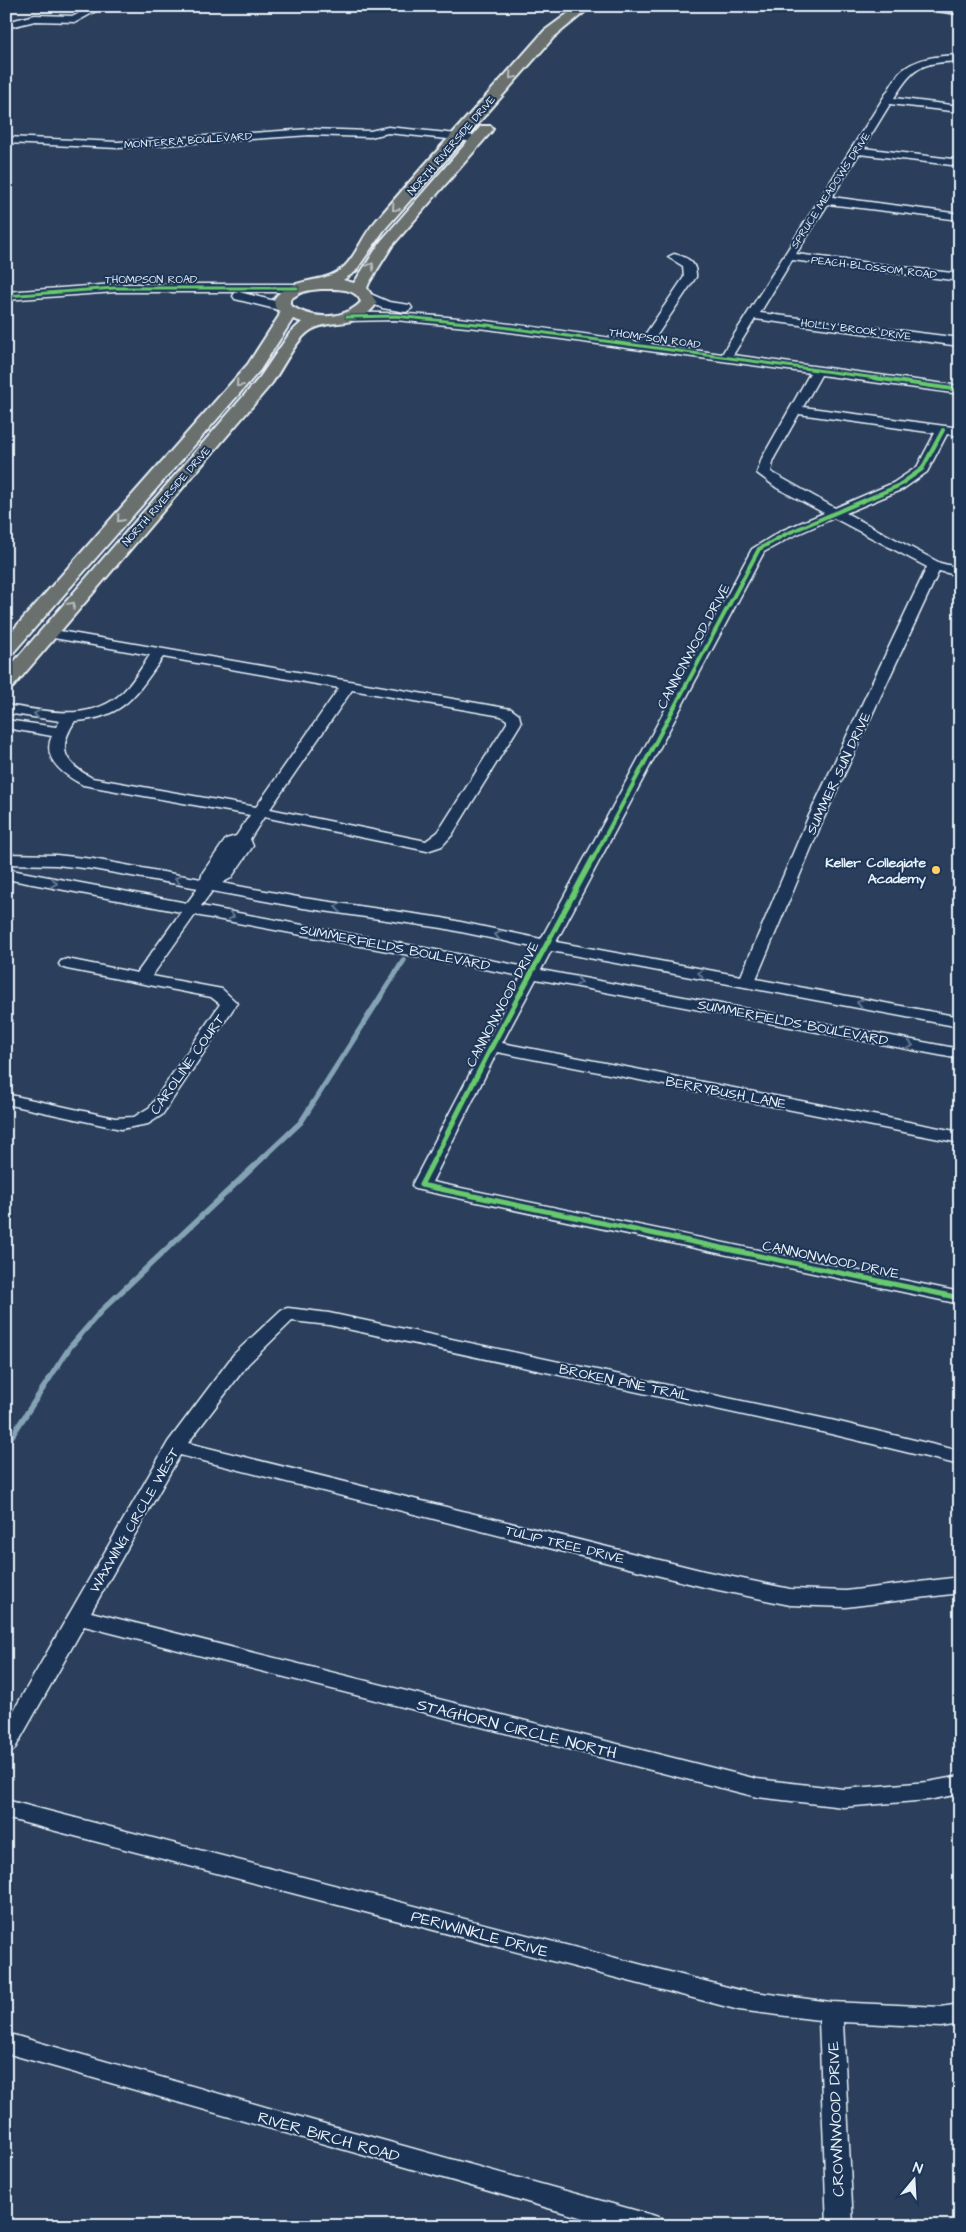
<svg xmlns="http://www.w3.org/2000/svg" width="966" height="2232" font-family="'Architects Daughter',sans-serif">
<rect width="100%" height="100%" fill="#2b3f5c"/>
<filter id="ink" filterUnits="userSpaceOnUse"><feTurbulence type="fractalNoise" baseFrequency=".02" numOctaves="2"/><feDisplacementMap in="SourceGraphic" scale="10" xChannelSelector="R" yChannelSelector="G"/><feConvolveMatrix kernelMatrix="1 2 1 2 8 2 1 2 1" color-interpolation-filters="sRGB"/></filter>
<g filter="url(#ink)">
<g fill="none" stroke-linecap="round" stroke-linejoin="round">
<path stroke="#85a3b5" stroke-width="5.5" d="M6,1445L70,1347L102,1310L301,1122L404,960"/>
<g stroke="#e8f1f8" stroke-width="3">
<path id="minor" d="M92,6H105L76,22L35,21L6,28V22L35,15L74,16Z
M960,55V61C921,63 915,65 894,98L960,106V112L890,104L863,148L960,160V166L859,154L832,197L960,214V220L828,204L796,254L960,274V281L792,260L760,313L960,338V346L755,319L733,355L960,386V394L821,375L803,407L960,428V436L947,434L927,472L903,489L846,513L940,563L960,568V576L939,571L823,820L756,979L960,1017V1027L551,951L541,970L960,1049V1059L536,979L502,1043L960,1132V1143L497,1052L432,1182L960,1292V1304L415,1189L412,1185L521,976L195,915L152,976L222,989L237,1003L162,1115L148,1124L121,1129L6,1104V1094L115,1118L134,1117L150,1107L220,1004L211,997L67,969L61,967L59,964L61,961L67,959L137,973L181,912L6,879V869L187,903L198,888L93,869L56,865L6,864V854L56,855L93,859L201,879L203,872L226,839L236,836L250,815L83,785C64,775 41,759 52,736L6,728V720L56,727L60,721L6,713V705C45,711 91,723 123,692C134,681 142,667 150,655L48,637L43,636L41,633L43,630L48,629L511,709L519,715L521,723L452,835L442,846L427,851L264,817L250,839L253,846L231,878L222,883L303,898L442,918L541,939L752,549L781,531L824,513L777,488L757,473L762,458L810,373L487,329L395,320L347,321L341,317L347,313C445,311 543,329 640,342L684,277L683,266L668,257L674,254C687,257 697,262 696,277L651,344L722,354L899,73C916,57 938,56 960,55ZM799,414L935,433L917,467L893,483L835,508L771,472L774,458ZM834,518L927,567L807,820L741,976L556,942L764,552L791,537ZM163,657L339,688L256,807L92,778C65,763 56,750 75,721C125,718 137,693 163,657ZM352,690L501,716L507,720V723L438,832L426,841L270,809ZM212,891L303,908L442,928L537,948L526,967L201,906Z
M388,127L477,136L482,139L477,142L388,133L370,137L310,135L118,148L6,143V137L118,142L310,129L370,131Z
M115,284H297L303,288L297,292H115L6,300V292Z
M239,292L287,304L289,307L283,311L235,299L233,296L235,293Z
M368,293L389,302L410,305L412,308L406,312L382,308L364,300L362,297Z
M288,1308L329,1313L831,1420L960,1451V1465L831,1434L329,1325L292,1321L248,1364L188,1443L704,1571L790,1589L846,1591L960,1577V1593L846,1607L790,1605L704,1587L180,1455L91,1612L757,1779L843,1789L928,1782L960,1776V1794L928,1800L843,1807L757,1797L84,1626L14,1750L6,1752V1724L168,1442L234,1354L281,1310Z
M6,1800L739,1990L831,2002L941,2007L960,2004V2024L941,2027L843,2022L853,2226H827L819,2020L739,2010L6,1818Z
M6,2033L339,2128L652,2215L661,2218L664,2226H611L6,2053Z"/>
</g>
<g stroke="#e8f1f8" stroke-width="4">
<path id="major" d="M578,6H592L554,37L384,230L355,272L343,280L354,283L381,241L481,126H491L493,129L491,132L392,246L369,283L367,288L377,303C357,331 334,317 311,330C296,339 282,369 272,383L13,687L6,689V671L260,377L290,333L302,322L293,319L260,370L12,654L6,655V638L248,364L279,316L280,312L275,307L274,299C291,275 325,286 345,266C357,254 363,235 375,222C430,157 488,95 544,31ZM321,289C335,289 356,287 361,302C343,321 311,320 290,305V300C299,291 309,290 321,289Z
M928,6H960V14L934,10Z"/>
</g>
<use href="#minor" fill="#1d3557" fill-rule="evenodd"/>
<use href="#major" fill="#6b706d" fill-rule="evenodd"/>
<g stroke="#1d3557" stroke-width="5">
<path id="cycleway-far2" d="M6,296L115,288H297
M347,317L395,316L487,325L883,379"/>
</g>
<g stroke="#1d3557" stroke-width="6">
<path id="cycleway-far1" d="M874,378L960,390
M593,859L759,549L786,534L898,486L922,469L943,430"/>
</g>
<g stroke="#1d3557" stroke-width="8">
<path id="cycleway" d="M593,858L492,1046L421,1185L960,1298"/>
</g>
<use href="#cycleway-far2" stroke="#67ca6e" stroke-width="3"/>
<use href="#cycleway-far1" stroke="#67ca6e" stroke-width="4"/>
<use href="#cycleway" stroke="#67ca6e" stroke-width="5"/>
</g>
<defs><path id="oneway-chevron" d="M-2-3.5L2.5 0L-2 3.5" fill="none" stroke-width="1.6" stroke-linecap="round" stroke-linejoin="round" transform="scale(1.25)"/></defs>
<g stroke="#b6bdc0">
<use href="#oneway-chevron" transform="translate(512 76) rotate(131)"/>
<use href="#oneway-chevron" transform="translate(395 208) rotate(131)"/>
<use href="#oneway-chevron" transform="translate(371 266) rotate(-57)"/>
<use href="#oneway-chevron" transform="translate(239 384) rotate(131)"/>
<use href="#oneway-chevron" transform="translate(120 519) rotate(132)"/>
<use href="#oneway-chevron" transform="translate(72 605) rotate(-49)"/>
</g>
<g stroke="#64778f">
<use href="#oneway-chevron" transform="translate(37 714) rotate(-171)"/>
<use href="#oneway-chevron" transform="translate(178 879) rotate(-169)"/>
<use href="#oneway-chevron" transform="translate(54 883) rotate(10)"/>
<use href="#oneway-chevron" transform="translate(338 907) rotate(-172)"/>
<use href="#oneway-chevron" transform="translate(231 916) rotate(10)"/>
<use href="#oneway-chevron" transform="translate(498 935) rotate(-168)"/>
<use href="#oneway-chevron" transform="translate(701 973) rotate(-169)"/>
<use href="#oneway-chevron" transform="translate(579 982) rotate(11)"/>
<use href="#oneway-chevron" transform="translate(860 1003) rotate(-169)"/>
<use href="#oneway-chevron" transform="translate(910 1045) rotate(11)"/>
</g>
</g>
<circle fill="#ffd166" stroke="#1d3557" stroke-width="2" cx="936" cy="870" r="5"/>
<g text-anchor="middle" stroke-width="4" stroke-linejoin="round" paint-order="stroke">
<g font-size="11" fill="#e8f1f8" stroke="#1d3557">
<text transform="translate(188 140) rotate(-4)" y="4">MONTERRA BOULEVARD</text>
<text transform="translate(451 145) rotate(-49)" y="4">NORTH RIVERSIDE DRIVE</text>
<text transform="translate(830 190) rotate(-57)" y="4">SPRUCE MEADOWS DRIVE</text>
<text transform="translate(874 267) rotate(7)" y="4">PEACH BLOSSOM ROAD</text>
<text x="151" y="283">THOMPSON ROAD</text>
<text transform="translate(856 329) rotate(7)" y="4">HOLLY BROOK DRIVE</text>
<text transform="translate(655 338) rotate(8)" y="4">THOMPSON ROAD</text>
<text transform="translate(166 496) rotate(-49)" y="4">NORTH RIVERSIDE DRIVE</text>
</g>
<g font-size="14" fill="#e8f1f8" stroke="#1d3557">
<text transform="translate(693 646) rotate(-62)" y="5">CANNONWOOD DRIVE</text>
<text transform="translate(838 773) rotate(-65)" y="5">SUMMER SUN DRIVE</text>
<text transform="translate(395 947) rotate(11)" y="5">SUMMERFIELDS BOULEVARD</text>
<text transform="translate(502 1004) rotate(-62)" y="5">CANNONWOOD DRIVE</text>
<text transform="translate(793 1022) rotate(11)" y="5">SUMMERFIELDS BOULEVARD</text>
<text transform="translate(187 1064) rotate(-55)" y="5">CAROLINE COURT</text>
<text transform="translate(726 1092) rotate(11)" y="5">BERRYBUSH LANE</text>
<text transform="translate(831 1259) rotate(12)" y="5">CANNONWOOD DRIVE</text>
<text transform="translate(625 1382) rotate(12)" y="5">BROKEN PINE TRAIL</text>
<text transform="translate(134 1520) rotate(-60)" y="5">WAXWING CIRCLE WEST</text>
<text transform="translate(565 1544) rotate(14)" y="5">TULIP TREE DRIVE</text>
</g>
<g font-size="14" font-weight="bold" fill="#e8f1f8" stroke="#1d3557" text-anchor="end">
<text x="926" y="867">Keller Collegiate<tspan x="926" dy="16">Academy</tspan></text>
</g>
<g font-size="16" fill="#e8f1f8" stroke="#1d3557">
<text transform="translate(517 1728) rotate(14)" y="6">STAGHORN CIRCLE NORTH</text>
<text transform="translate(480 1933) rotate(15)" y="6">PERIWINKLE DRIVE</text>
<text transform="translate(835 2119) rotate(-92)" y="6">CROWNWOOD DRIVE</text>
<text transform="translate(329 2136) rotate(16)" y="6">RIVER BIRCH ROAD</text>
</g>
</g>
<rect width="966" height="2232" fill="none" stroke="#1d3557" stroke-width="25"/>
<rect x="12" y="12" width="941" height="2207" fill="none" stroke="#e8f1f8" stroke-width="2" filter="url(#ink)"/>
<g transform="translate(914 2180) rotate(18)" stroke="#1d3557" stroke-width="4" paint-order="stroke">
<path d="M0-4L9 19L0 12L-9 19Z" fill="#e8f1f8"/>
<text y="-8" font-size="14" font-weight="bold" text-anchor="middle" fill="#e8f1f8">N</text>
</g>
</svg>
